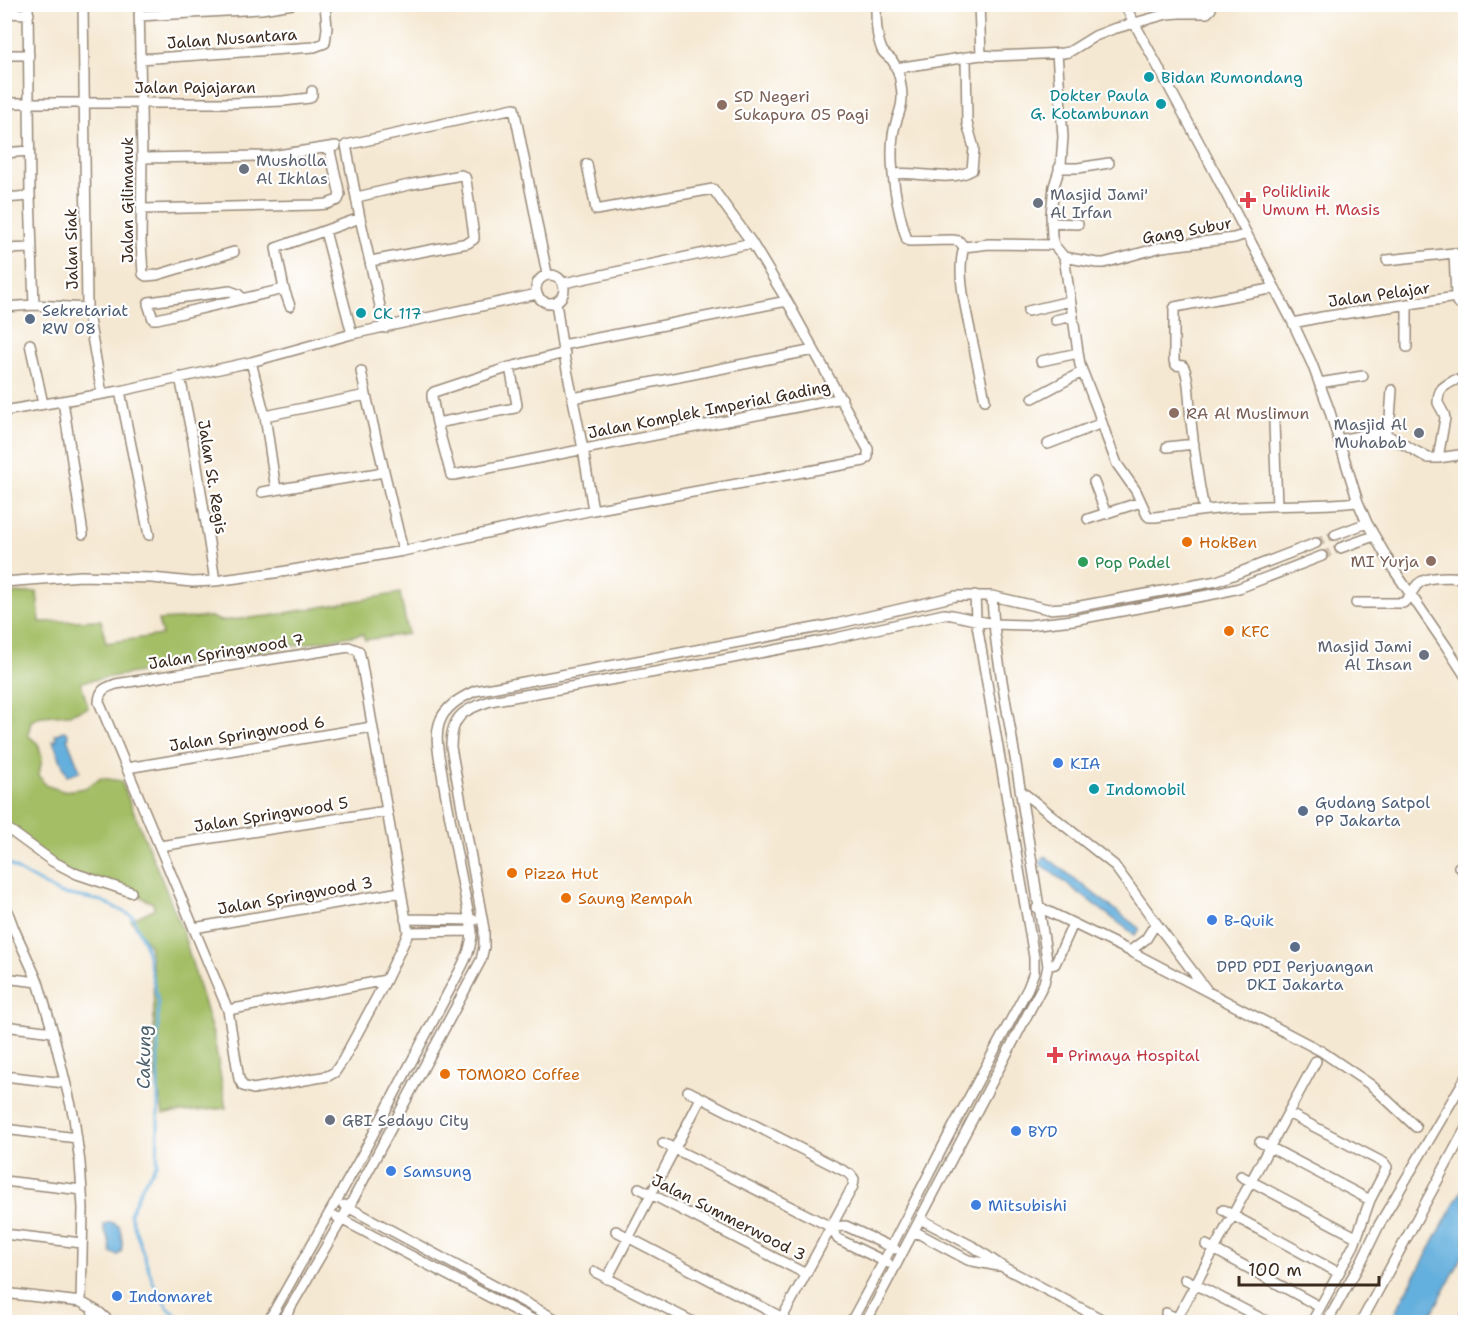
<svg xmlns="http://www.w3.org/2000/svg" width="1470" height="1327" font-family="'Shantell Sans',sans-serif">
<rect width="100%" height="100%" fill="#fff"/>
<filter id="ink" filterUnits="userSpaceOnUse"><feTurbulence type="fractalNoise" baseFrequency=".0167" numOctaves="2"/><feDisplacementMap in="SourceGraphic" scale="12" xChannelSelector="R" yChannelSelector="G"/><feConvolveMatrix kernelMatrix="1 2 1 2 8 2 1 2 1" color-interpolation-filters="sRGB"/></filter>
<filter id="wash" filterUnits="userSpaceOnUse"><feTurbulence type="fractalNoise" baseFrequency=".008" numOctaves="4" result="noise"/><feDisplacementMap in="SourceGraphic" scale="24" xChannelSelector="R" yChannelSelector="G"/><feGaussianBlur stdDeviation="1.35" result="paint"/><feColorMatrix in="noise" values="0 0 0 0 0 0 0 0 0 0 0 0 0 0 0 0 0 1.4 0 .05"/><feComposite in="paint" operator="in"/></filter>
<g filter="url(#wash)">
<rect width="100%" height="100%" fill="#f5e8d2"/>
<path fill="#a3be65" stroke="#6f7442" stroke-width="1.5" d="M37,592L40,622L101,620L106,643L162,635L158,620L211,617L220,621L269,616L400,593L408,634L365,640L363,634L81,682L88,708L69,714L42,716L31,721L28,735L38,744L42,758L39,775L45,785L63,791L85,788L101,778L121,781L182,929L214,1038L226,1108L163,1114L155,1075L153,972L149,945L131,920L154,909L153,903L122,888L71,874L5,829V594Z"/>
<path fill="#64afdd" stroke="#506c7e" stroke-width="1.5" d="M64,731L67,732L69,737L67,738L80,771L67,776L53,741L57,740L55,735Z
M1045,856L1140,929L1135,935L1039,863Z
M1465,1184V1252L1427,1322H1390Z
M111,1222L119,1226C122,1234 123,1244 121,1252L118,1255L111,1253L109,1240L104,1229V1224Z"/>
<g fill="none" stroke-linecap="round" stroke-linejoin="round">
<path stroke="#64afdd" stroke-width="3" d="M4,861L21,872L59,893L102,901L132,916L145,944L158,1002V1129L157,1163L142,1186L130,1214L153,1282L167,1307L184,1322"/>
</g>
</g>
<g filter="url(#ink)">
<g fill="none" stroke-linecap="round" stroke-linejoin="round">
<path stroke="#d0c2ae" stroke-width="9" stroke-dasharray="9 4.5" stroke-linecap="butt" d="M1316,543L1335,535
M1322,556L1340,548"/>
<g stroke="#988978" stroke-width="12">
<path id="minor" d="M28,4L30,196L34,305
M83,4L87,308L102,394
M139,4L142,158L141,242L143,274L146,276L157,275L234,252
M876,4C876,20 876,36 882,50C884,54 889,57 892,60C897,67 900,77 901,86C905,109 896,115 893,135C889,168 897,209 907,240L909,241L952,240L959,241L964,247L989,244L1054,245
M979,4L981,55
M1124,4L1202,148L1293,323L1312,364L1329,409L1358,502L1367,523L1394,570L1446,646L1466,677
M4,13L29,14
M139,16L261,9L293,4
M1057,53L1063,137L1061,164L1054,186L1051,214L1052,237L1054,245L1064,257L1080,365L1098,411L1107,438L1117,464L1136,491L1147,515L1149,517H1155C1183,513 1210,509 1238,507C1278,505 1318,506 1358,502
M4,55H29
M140,59L314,47L325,43L327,28L325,4
M896,68L981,55L995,56L1063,53L1069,52L1095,36L1113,29L1167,14L1180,13H1207L1211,9V4
M4,103H232L283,101L310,98L312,95V91
M4,153L29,151
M142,158L271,156L336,146
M1059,168H1078L1109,163
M894,174C919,171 949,183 972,170L974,148L967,123L966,57
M357,197L413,184L461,175L465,177L466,180L474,236V239L468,243L371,261
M4,198L30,196
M142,209L315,205L327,204L338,200L340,195L329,147
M1051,223L1078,224
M325,231L352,334
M964,247C956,273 966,309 971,335C976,357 981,379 985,400
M4,249L32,248
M1064,257L1097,263H1104L1162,247L1234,238L1246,234
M1387,260L1454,253L1456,297L1457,302L1466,307
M536 289a14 14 0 1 1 28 0a14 14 0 1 1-28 0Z
M564,283L752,243
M243,299L238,294L230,291L149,302L148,304L153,319H157L284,289
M556,302L562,345L583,449L593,510
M290,306L284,289L276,248L360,218
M4,307L34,305L87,308
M1028,311L1070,301
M1055,320L1073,316
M1293,323L1322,317L1456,297
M385,328L360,218L346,145L514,108L547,274
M30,344L43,404
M562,345L787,301
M1407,347V304
M565,353L510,367L434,392L432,394V397L437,423L451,475H454L842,398
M1041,361L1078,353
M251,362L265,416L276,490
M361,371L366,395
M180,377L193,441L215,581
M1319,383L1363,376
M120,391L149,535
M573,398L814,350
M1033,398L1082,372
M63,401L83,534
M4,411L120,391L251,362L352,334L537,294
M265,416L366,395L403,551
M437,423L515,408L517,405L510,367
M1274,423L1277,506
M1385,434L1390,418L1392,390
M1339,440L1365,435L1385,434L1428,458H1438L1466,454
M1048,444L1102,423
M1167,447L1194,444
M1438,458L1445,418L1444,414L1438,403C1438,388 1443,387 1455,380
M1094,482L1106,514
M262,492L384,472
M1204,510C1198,480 1194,451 1191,421C1189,407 1190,376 1183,366L1176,365L1174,361V309L1175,307L1275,288
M1088,519L1141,502
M1335,535L1367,523
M1340,548L1374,536
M4,582L81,576L152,578L192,582L215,581L281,572L403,551L593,510L864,461L868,457V449L787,301L752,243L713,189L596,210L587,164
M1356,603H1403C1410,598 1412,590 1418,584C1427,575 1453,577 1466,578
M349,647L359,651L361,660L408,932L406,938L386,980L343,1060L335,1072L328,1076L253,1089L243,1086L239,1079L228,1010L99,702C100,689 105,688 116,684Z
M127,768L372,727
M1021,791L1114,865L1156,923L1206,989
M4,826L52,861L77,874L131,892
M160,846L387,811
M1459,867L1466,865
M4,902L14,929L38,982L53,1032L74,1118L80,1163L83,1208L81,1302
M1037,908L1039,907L1130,951L1321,1051L1371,1085L1416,1127
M405,919L475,920
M194,928L400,892
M408,932L472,931
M1130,951L1146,939L1156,923
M1048,966L1055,964L1073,924
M4,978L38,982
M228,1010L386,980
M4,1026L53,1032
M4,1076L65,1083
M688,1091L850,1174L854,1179L853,1186L780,1322
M1288,1113L1384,1163L1387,1167L1370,1200L1354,1245L1312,1322
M4,1129L77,1138
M1260,1142L1370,1200
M663,1143L831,1227L846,1226L895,1249
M1241,1176L1356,1237
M4,1181L82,1190
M639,1188L806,1274
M344,1205L561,1322
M1223,1210L1339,1273
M337,1217L537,1322
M920,1219L974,1247L1003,1267L1107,1322
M831,1227L838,1239L888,1263
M616,1231L783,1318
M914,1231L968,1260L998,1266
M4,1234L82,1243
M1206,1245L1320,1307
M595,1272L693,1322
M607,1279L701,1098
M1185,1279L1268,1322
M4,1293L81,1302L100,1313L110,1322
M92,1309L94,1318L98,1322
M1166,1313L1184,1322
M268,1322L361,1157L459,972C466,958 472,947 472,931C462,881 452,830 443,780C441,763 434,741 439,724C444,707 460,698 475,691L836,624L956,596H992L1048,609L1075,607L1217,581L1316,543
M282,1322L349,1207L481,960L484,947V929L451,747C451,716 463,710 490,701L712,662L822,641L944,614L952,615L993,624L1029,625L1073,620L1219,593L1239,588L1322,556
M851,1322L884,1261L951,1131L1028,988L1034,972V957L976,619L975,595
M866,1322L1044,983L1048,966C1037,892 1025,819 1013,745C1005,695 994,646 992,596
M1175,1322L1316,1061
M1327,1322L1362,1260L1379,1225L1466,1077
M1361,1322L1466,1128
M1462,1322L1466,1316"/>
</g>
<use href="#minor" stroke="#fff" stroke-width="9"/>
</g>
</g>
<g fill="#0f9aa8" stroke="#fff" stroke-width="2">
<circle cx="1149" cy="77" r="6"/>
<circle cx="1161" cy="104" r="6"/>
<circle cx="361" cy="313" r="6"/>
<circle cx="1094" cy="789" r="6"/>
</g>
<g fill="#8d6e63" stroke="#fff" stroke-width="2">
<circle cx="722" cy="105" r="6"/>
<circle cx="1174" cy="413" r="6"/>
<circle cx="1431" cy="561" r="6"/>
</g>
<g fill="#6b7280" stroke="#fff" stroke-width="2">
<circle cx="244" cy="169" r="6"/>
<circle cx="1038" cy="203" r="6"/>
<circle cx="1419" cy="433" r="6"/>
<circle cx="1424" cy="655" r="6"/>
<circle cx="330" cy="1120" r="6"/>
</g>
<g fill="#e0444e" stroke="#fff" stroke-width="2">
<path d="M1245 191h6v6h6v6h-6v6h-6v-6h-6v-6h6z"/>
<path d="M1052 1046h6v6h6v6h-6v6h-6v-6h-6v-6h6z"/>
</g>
<g fill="#5c6f8a" stroke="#fff" stroke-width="2">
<circle cx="30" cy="319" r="6"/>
<circle cx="1303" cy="811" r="6"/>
<circle cx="1295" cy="947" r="6"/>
</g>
<g fill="#e8710a" stroke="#fff" stroke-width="2">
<circle cx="1187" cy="542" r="6"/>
<circle cx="1229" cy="631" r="6"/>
<circle cx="512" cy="873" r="6"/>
<circle cx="566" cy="898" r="6"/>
<circle cx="445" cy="1074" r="6"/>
</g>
<circle fill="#2e9e5b" stroke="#fff" stroke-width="2" cx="1083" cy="562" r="6"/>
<g fill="#3f7fe0" stroke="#fff" stroke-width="2">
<circle cx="1058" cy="763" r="6"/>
<circle cx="1212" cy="920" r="6"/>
<circle cx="1016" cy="1131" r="6"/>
<circle cx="391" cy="1171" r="6"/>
<circle cx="976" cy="1205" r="6"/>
<circle cx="117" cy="1296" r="6"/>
</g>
<g text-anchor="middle" stroke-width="4.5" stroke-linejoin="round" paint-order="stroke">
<g font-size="16" fill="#3b2a1e" stroke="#fff">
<text transform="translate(232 38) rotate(-4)" y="6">Jalan Nusantara</text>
<text x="195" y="93">Jalan Pajajaran</text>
<text transform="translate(127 200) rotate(-90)" y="6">Jalan Gilimanuk</text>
<text transform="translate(1187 230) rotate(-10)" y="6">Gang Subur</text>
<text transform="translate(71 249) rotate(-91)" y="6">Jalan Siak</text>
<text transform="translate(1379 294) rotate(-8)" y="6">Jalan Pelajar</text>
<text transform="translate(709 409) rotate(-11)" y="6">Jalan Komplek Imperial Gading</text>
<text transform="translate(213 477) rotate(81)" y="6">Jalan St. Regis</text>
<text transform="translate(226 651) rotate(-9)" y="6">Jalan Springwood 7</text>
<text transform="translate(247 733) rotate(-9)" y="6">Jalan Springwood 6</text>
<text transform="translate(271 814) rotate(-9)" y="6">Jalan Springwood 5</text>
<text transform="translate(295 895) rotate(-10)" y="6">Jalan Springwood 3</text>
<text transform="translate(729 1217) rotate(27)" y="6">Jalan Summerwood 3</text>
</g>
<g font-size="16" fill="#0d838f" stroke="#fff" text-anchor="start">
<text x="1161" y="83">Bidan Rumondang</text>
<text x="1149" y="101" text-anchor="end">Dokter Paula<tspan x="1149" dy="18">G. Kotambunan</tspan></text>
<text x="373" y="319">CK 117</text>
<text x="1106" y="795">Indomobil</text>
</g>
<g font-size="16" fill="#785e54" stroke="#fff" text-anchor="start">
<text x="734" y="102">SD Negeri<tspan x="734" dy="18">Sukapura 05 Pagi</tspan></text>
<text x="1186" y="419">RA Al Muslimun</text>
<text x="1419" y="567" text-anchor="end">MI Yurja</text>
</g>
<g font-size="16" fill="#5b616d" stroke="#fff" text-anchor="start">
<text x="256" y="166">Musholla<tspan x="256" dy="18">Al Ikhlas</tspan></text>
<text x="1050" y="200">Masjid Jami'<tspan x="1050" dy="18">Al Irfan</tspan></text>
<text x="1407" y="430" text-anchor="end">Masjid Al<tspan x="1407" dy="18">Muhabab</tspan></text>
<text x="1412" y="652" text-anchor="end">Masjid Jami<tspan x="1412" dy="18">Al Ihsan</tspan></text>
<text x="342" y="1126">GBI Sedayu City</text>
</g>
<g font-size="16" fill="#be3a42" stroke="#fff" text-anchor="start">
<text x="1262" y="197">Poliklinik<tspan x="1262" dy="18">Umum H. Masis</tspan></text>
<text x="1068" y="1061">Primaya Hospital</text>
</g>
<g font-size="16" fill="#4e5e75" stroke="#fff" text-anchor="start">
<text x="42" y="316">Sekretariat<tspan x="42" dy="18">RW 08</tspan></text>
<text x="1315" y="808">Gudang Satpol<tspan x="1315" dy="18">PP Jakarta</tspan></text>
<text x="1295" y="972" text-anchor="middle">DPD PDI Perjuangan<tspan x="1295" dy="18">DKI Jakarta</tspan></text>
</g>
<g font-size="16" fill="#c56008" stroke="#fff" text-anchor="start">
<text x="1199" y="548">HokBen</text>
<text x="1241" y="637">KFC</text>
<text x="524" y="879">Pizza Hut</text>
<text x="578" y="904">Saung Rempah</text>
<text x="457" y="1080">TOMORO Coffee</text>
</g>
<g font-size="16" fill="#27864d" stroke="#fff" text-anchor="start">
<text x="1095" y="568">Pop Padel</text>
</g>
<g font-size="16" fill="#366cbe" stroke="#fff" text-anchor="start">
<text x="1070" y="769">KIA</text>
<text x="1224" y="926">B-Quik</text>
<text x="1028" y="1137">BYD</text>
<text x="403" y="1177">Samsung</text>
<text x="988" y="1211">Mitsubishi</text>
<text x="129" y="1302">Indomaret</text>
</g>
<g font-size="18" font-style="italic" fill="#4b5f6a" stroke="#fff">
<text transform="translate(144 1057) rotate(-89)" y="6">Cakung</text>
</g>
</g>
<rect width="1470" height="1327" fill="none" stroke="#fff" stroke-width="24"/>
<path d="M1239 1276v9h140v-9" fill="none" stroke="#3b2a1e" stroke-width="3"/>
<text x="1248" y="1276" font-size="18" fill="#3b2a1e" stroke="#ffffff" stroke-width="4.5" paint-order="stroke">100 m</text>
</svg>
